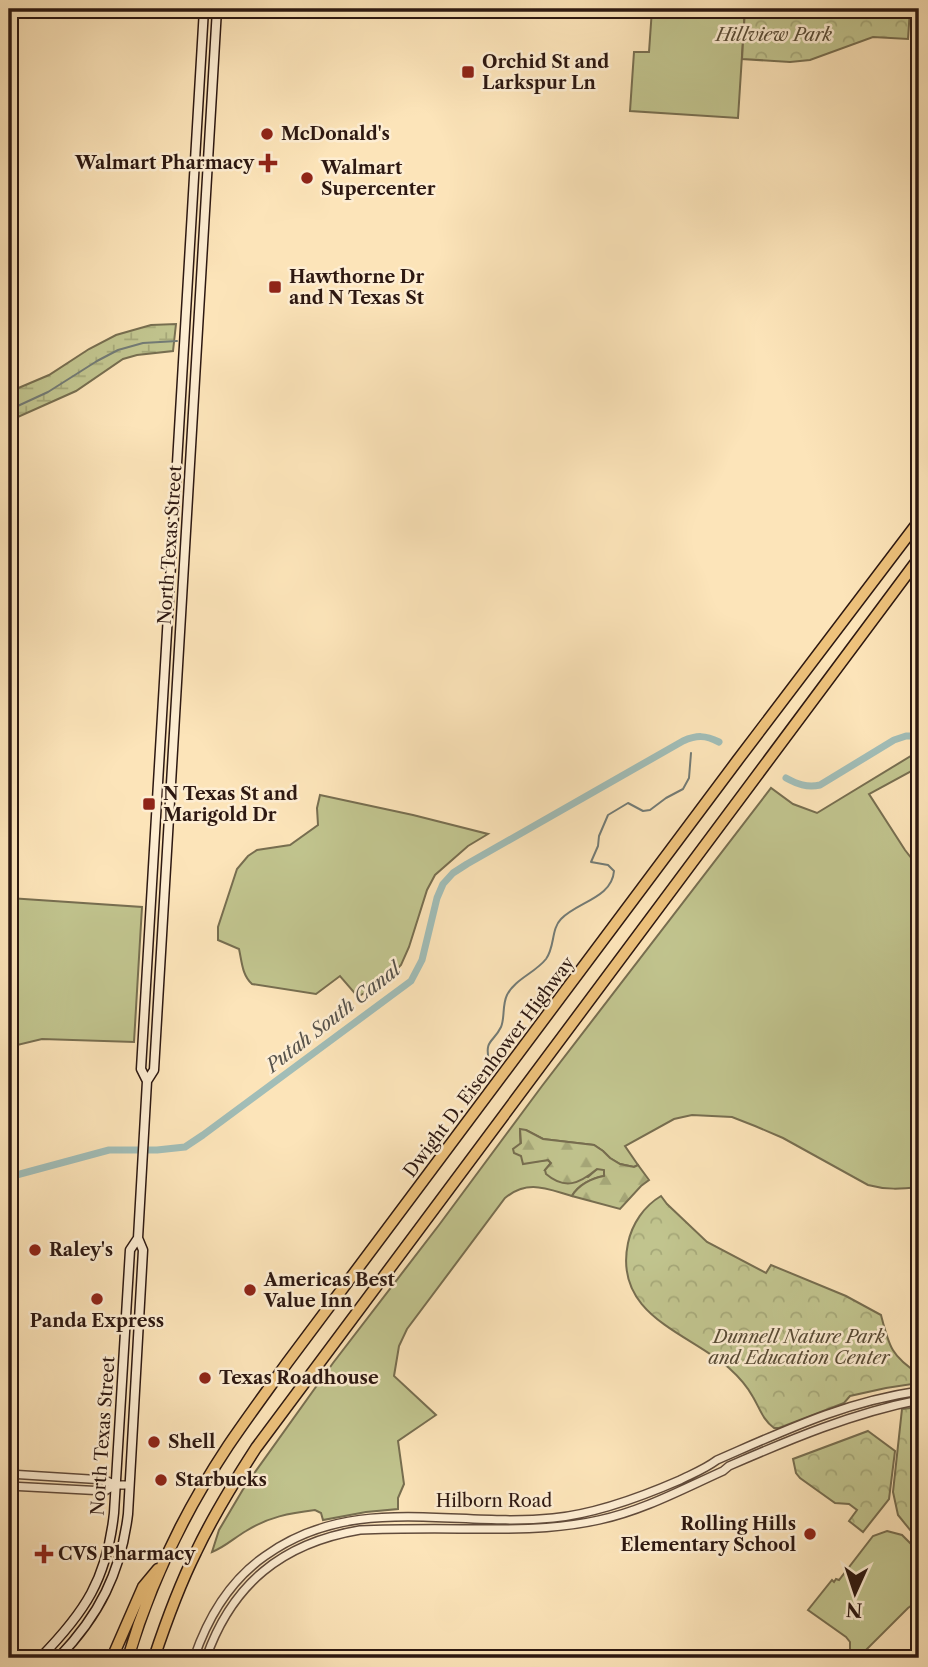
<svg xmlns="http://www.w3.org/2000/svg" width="928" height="1667" font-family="'Libre Caslon Text',serif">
<defs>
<pattern id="forest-firs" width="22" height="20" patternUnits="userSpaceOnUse" patternTransform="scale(1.75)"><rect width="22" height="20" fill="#c1c48e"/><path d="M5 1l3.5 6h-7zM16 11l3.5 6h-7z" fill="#a6a879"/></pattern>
<pattern id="wetland-marsh" width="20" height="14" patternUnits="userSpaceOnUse" patternTransform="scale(1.75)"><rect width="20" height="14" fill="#c1c48e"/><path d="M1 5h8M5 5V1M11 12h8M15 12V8" fill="none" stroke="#a6a879"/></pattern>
<pattern id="park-crowns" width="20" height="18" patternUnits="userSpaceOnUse" patternTransform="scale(1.75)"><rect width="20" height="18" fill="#c1c48e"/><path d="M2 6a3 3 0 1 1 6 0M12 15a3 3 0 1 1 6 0" fill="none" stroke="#a6a879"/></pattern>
</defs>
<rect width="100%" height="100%" fill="#fce4b9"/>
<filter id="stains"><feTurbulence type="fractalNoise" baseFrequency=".00286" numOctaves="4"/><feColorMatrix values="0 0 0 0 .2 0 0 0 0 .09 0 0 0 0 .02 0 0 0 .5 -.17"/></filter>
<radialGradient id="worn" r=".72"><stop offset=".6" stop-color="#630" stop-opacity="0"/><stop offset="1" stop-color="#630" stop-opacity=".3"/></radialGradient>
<path fill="#c1c48e" stroke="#776e50" stroke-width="2" d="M652,9H745L738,118L630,111L634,52H649Z
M919,751V767L869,794L905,850L919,868V1187C901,1189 886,1190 868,1185L783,1138L755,1126L732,1117L692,1115L674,1119L625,1146L638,1165L634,1167L620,1164L610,1158L603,1151L594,1145L543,1139L526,1130L520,1131L521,1156L531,1162L548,1160L551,1163L545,1170L588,1177L597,1169H605L604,1176C592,1178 578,1185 572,1196C547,1189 528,1179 505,1198L407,1329L399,1346L394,1376L436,1415L398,1441L404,1484L398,1498V1509L366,1512L323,1520L321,1513L315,1510C290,1513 268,1517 246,1531C234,1538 225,1547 212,1552L219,1530L245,1486L333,1363L439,1225L542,1086L771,788L793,804L817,813Z
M320,795L413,815L488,834L468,846L435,875L427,890L409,947L401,965L391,975L358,997L340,976L316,994L252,984C242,975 242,962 239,949L218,940V927L237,869L248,856L257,850L290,845L318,825L317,808Z
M9,898L142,907L134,1042L42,1039L9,1047Z
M887,1531L902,1535L919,1552V1600L908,1608L859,1657L850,1650V1642L846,1637L808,1610L832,1580L834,1582L836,1579L839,1580L873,1536Z"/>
<path fill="url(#forest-firs)" stroke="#776e50" stroke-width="2" d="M520,1129L526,1130L543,1139L594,1145L603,1151L610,1158L620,1164L634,1167L638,1165L649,1180L641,1186L620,1209L572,1196C578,1185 592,1178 604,1176V1170L597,1169C579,1184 565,1190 546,1174L545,1170L551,1163L548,1160L523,1164L521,1156L514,1153L513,1149L521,1143Z"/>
<path fill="url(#wetland-marsh)" stroke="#776e50" stroke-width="2" d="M176,324L173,351L137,355L123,359L76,391L9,421V392L49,375L89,349L116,335L151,325Z"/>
<path fill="url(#park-crowns)" stroke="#776e50" stroke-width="2" d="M745,9H910L908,39L873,37L810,60L790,62L742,59Z
M661,1196L667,1204L707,1242L766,1273L771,1265L846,1296L881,1315C889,1346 891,1356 919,1374V1383L886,1388L850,1396L844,1403L779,1428H774C763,1420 760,1409 753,1397C747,1386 739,1377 729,1368C687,1332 613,1315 628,1243C632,1224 644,1206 661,1196Z
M919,1407V1541L898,1515L893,1492L902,1409Z
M868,1431L895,1451L889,1499L863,1532L849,1521L857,1510L849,1504L835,1503L800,1478L796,1473L793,1459Z"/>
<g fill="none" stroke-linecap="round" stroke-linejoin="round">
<path stroke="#737b75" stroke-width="2" d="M9,410L48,392L97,361L118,350L143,343L177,341
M489,1060C484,1040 494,1042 501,1027C505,1018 502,1005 507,995C515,979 535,973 546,959C555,947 551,929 561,919C577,902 612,898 614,871L608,865L591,862L598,846L599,836L608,815L628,803L643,811L650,810L666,798L683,789L689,778L691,753"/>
<path stroke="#a1bdb7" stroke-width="7" d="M786,778C797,784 807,788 820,785L894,740L906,736H919
M9,1177L109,1150H157L185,1147L203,1135L411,981L422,960L437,898L443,884L453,873L467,864L683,741C697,735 705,735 719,742"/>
<g stroke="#614b3b" stroke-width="10">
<path id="tertiary" d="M9,1474L105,1480L116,1485H129
M9,1486L105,1491L116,1485
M194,1658C208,1617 229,1581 265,1556C354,1492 453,1528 553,1518C595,1514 641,1497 680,1480C692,1474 705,1469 717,1460C786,1430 844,1402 919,1391
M206,1658C232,1584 282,1543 360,1530C404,1528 449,1529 493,1529C529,1529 564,1528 599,1520C642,1511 683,1489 723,1471L729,1466C791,1439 853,1413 919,1400"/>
</g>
<g stroke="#2d1811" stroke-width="11">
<path id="secondary" d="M147,1081L154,1070L217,9
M40,1658C85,1612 107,1579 114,1513L130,1250L138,1238
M58,1658C99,1616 121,1572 128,1514L143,1250L138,1238L147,1081L141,1069L204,9"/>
</g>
<g stroke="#2d1811" stroke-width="13">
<path id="motorway" d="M112,1658L143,1587L158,1569
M128,1658C150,1583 185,1511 228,1446C247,1418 267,1391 287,1363L737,761L919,521
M154,1658C166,1622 179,1586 196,1552C213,1516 234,1482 256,1448L919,558"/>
</g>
<use href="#tertiary" stroke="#fdedd2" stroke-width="7"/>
<use href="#secondary" stroke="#fdedd2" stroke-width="8"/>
<use href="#motorway" stroke="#eec27c" stroke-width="10"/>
</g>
<g fill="#8f2418" stroke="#fdedd2" stroke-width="2.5">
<rect x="461" y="65" width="14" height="14" rx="3.5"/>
<circle cx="267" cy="134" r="7"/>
<path d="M264.5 152.5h7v7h7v7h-7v7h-7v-7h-7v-7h7z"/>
<circle cx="307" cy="178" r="7"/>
<rect x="268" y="280" width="14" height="14" rx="3.5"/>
<rect x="142" y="797" width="14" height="14" rx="3.5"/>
<circle cx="35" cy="1250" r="7"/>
<circle cx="250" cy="1290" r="7"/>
<circle cx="97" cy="1299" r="7"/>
<circle cx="205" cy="1378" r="7"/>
<circle cx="154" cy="1442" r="7"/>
<circle cx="161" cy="1480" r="7"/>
<circle cx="810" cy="1534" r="7"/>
<path d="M40.5 1543.5h7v7h7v7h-7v7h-7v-7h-7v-7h7z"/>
</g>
<g text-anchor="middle" stroke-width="5" stroke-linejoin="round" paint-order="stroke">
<g font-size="18" font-style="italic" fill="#594c36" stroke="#fdedd2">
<text x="774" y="41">Hillview Park</text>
<text x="799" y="1343">Dunnell Nature Park<tspan x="799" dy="21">and Education Center</tspan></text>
</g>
<g font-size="18" font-weight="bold" fill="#2d1811" stroke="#fdedd2" text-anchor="start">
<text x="482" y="68">Orchid St and<tspan x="482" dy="21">Larkspur Ln</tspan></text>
<text x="281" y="140">McDonald's</text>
<text x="254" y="169" text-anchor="end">Walmart Pharmacy</text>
<text x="321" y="174">Walmart<tspan x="321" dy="21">Supercenter</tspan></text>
<text x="289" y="283">Hawthorne Dr<tspan x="289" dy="21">and N Texas St</tspan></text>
<text x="163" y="800">N Texas St and<tspan x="163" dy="21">Marigold Dr</tspan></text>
<text x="49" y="1256">Raley's</text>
<text x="264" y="1286">Americas Best<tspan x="264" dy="21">Value Inn</tspan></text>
<text x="97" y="1327" text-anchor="middle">Panda Express</text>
<text x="219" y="1384">Texas Roadhouse</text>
<text x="168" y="1448">Shell</text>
<text x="175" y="1486">Starbucks</text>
<text x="796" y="1530" text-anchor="end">Rolling Hills<tspan x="796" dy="21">Elementary School</tspan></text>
<text x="58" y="1560">CVS Pharmacy</text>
</g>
<g font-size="18" fill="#2d1811" stroke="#fdedd2">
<text transform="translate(170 545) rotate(-86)" y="6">North Texas Street</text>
<text transform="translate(489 1067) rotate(-53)" y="6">Dwight D. Eisenhower Highway</text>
<text transform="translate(103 1436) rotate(-86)" y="6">North Texas Street</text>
<text x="494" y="1507">Hilborn Road</text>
</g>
<g font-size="19" font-style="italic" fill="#56524b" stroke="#fdedd2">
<text transform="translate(333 1017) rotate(-38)" y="7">Putah South Canal</text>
</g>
</g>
<rect width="928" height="1667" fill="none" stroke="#fce4b9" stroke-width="35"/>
<rect x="10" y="10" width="907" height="1646" fill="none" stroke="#2d1811" stroke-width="3.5"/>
<rect x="18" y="18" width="893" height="1632" fill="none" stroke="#2d1811" stroke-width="2"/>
<g transform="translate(855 1593) rotate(183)" stroke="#fdedd2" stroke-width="5" paint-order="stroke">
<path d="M0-5L12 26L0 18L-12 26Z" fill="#2d1811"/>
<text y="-10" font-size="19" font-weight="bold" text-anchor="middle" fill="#2d1811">N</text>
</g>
<rect width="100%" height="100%" filter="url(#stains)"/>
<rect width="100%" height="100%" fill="url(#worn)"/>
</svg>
